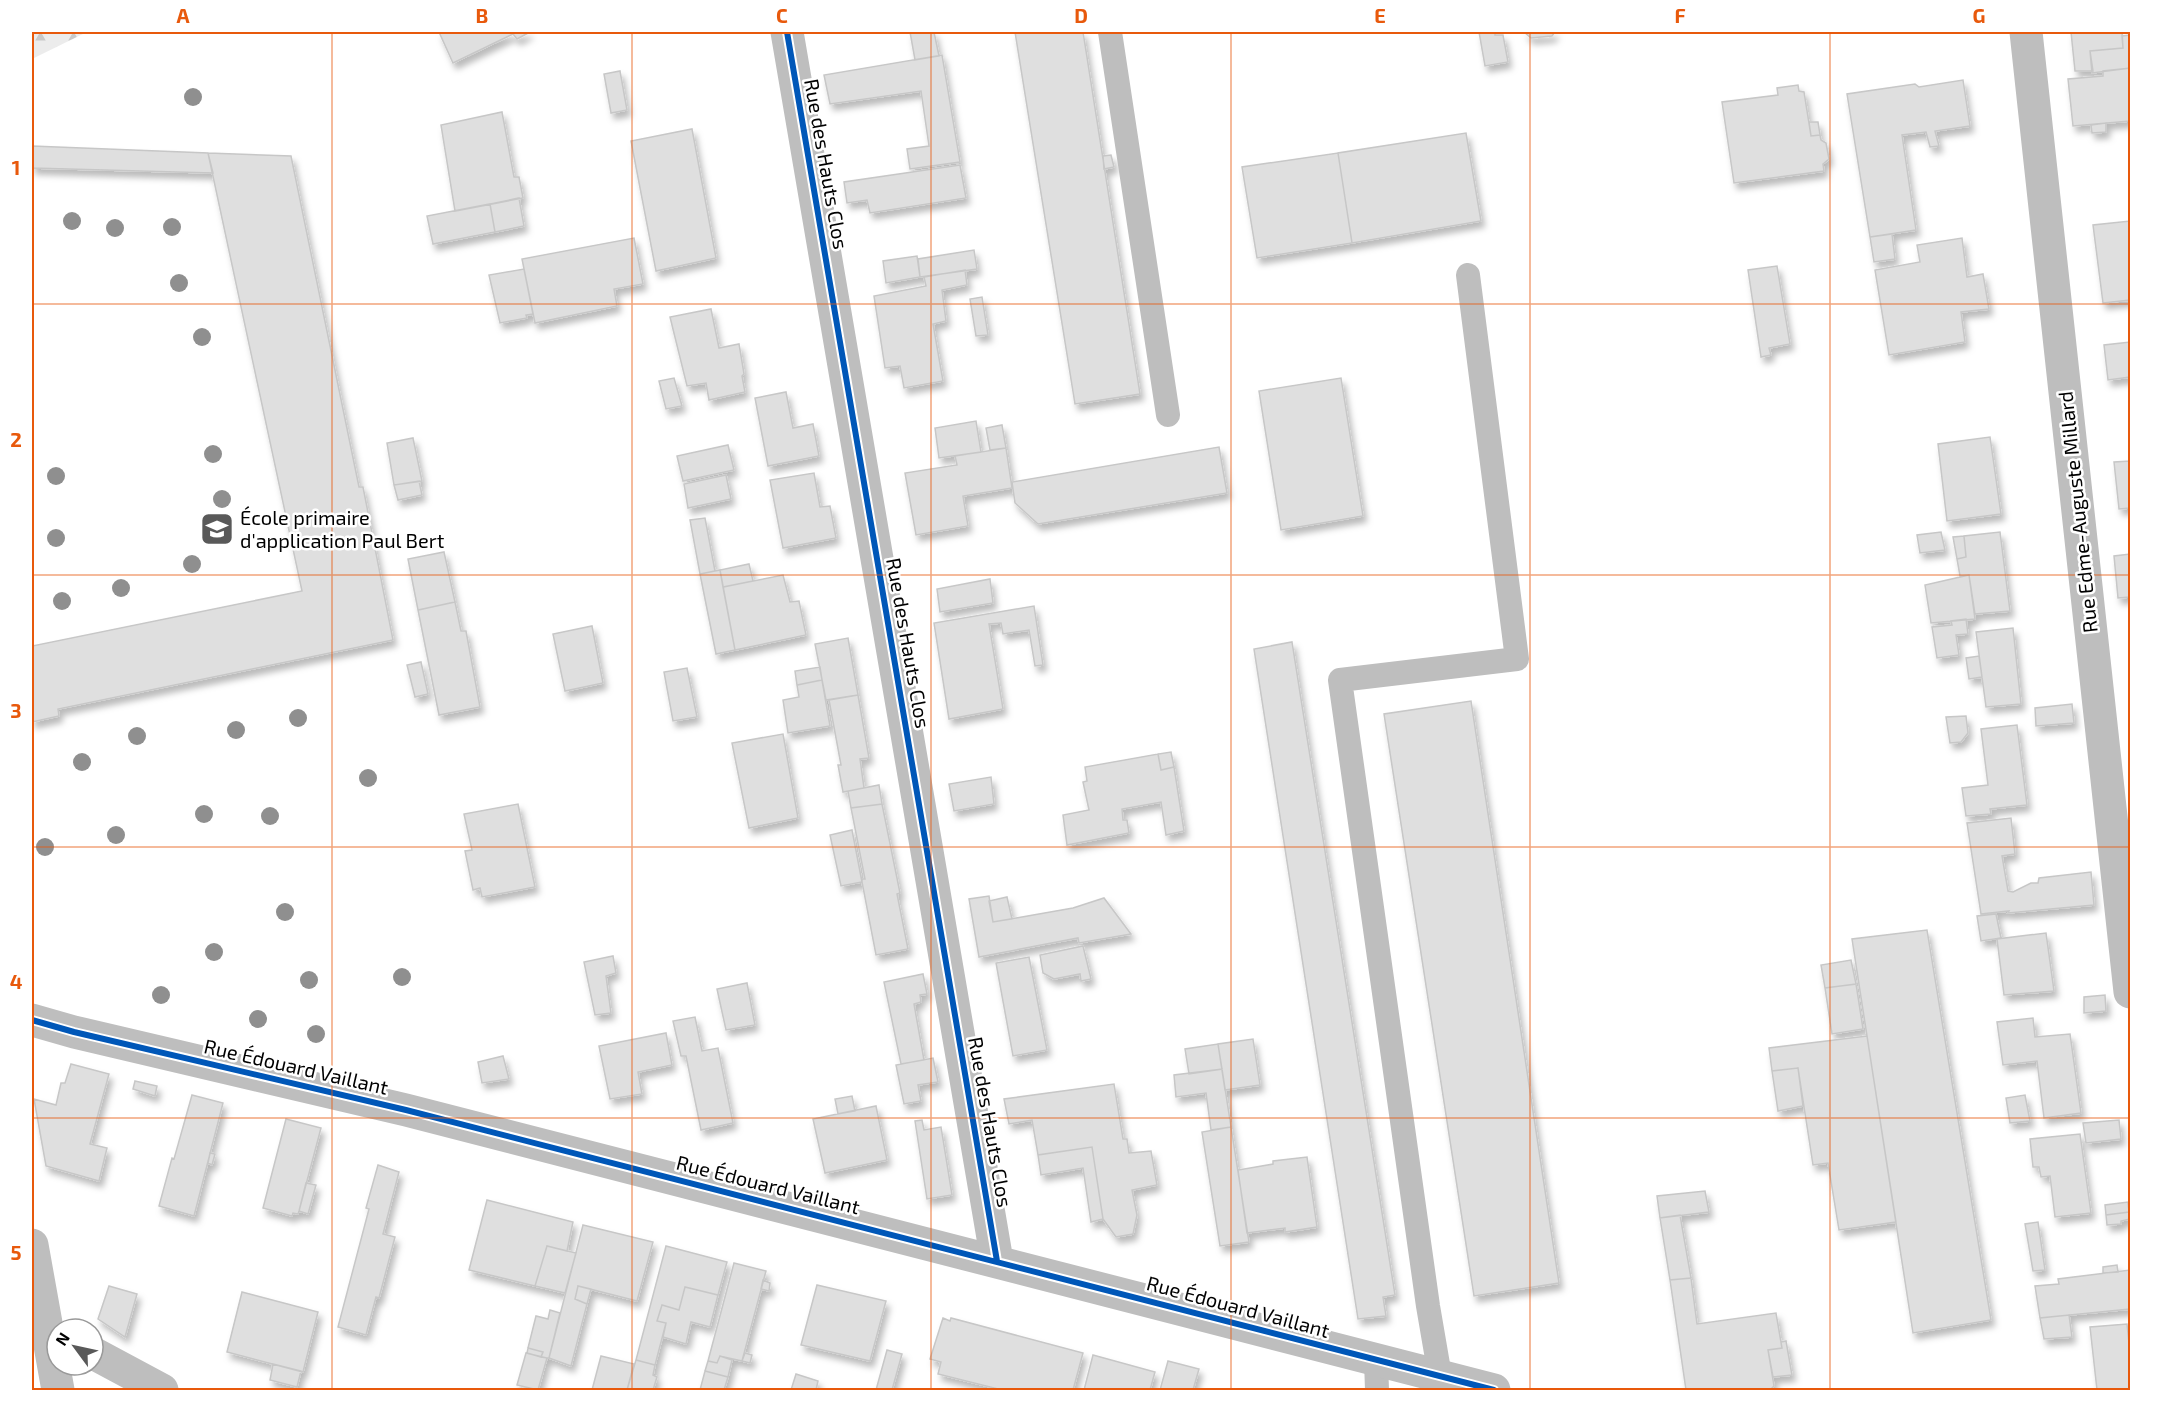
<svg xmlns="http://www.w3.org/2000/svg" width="2162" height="1422" font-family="'Exo 2',sans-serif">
<defs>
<pattern id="forest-firs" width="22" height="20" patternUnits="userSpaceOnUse" patternTransform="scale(1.5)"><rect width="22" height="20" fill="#ececec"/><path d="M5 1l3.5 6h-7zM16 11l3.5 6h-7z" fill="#c9c9c9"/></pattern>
<filter id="shadow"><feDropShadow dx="3.5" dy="6" stdDeviation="3" flood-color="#0004"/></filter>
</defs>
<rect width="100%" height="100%" fill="#fff"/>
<path fill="url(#forest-firs)" d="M32,32H87L32,59Z"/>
<path fill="#dfdfdf" stroke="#c7c7c7" stroke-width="1.5" filter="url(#shadow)" d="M439,32H530L517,39L513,34L453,63Z
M910,32H934L939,56L915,60Z
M1015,32H1083L1140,394L1075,404Z
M1479,32H1495V35H1503L1508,62L1485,66Z
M1524,32H1555L1552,36L1531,38Z
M2071,32H2122L2123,48L2090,51L2093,71H2075Z
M2130,35V68L2092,73L2090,51L2123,48L2122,36Z
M942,55L960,162L910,169L907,149L929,146L921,91L830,104L824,75Z
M2130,68V121L2073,126L2068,79L2103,76V71Z
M620,71L627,110L611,113L604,74Z
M1963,80L1970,126L1935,131L1939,146L1930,147L1926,132L1902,135L1916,230L1870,237L1847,94L1915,84L1919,87Z
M1798,85L1799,91L1804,92L1811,136L1820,135L1821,140L1826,143L1829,159L1823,164L1824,171L1734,183L1722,102L1778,95L1777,88Z
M502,112L514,177H519L523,198L455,211L441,125Z
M1809,122H1818L1820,135L1811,136Z
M2106,123V132L2092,133L2091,125Z
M692,129L716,258L656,271L631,141Z
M1466,133L1481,221L1352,243L1338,153Z
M32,146L208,153L213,173L32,168Z
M208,153L291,156L359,487H363L393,640L58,709L59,716L32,722V646L302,591Z
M1338,153L1352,243L1257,258L1242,167Z
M1111,155L1114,167L1104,169L1103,156Z
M960,165L966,198L870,213L867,200L847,203L844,182Z
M519,198L524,226L495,232L490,204Z
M490,204L495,232L433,244L427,216Z
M2130,221V300L2103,303L2093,225Z
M1892,234L1895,259L1874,262L1870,237Z
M634,238L643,284L614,289L617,306L535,323L522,259Z
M1962,238L1967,277L1983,274L1989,309L1961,312L1965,342L1889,355L1875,270L1920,262L1917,245Z
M974,250L977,269L920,277L918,259Z
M917,256L920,277L886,283L883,261Z
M1777,266L1790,344L1769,348L1771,355L1761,357L1748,270Z
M524,269L533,314L526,315L527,318L500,323L489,275Z
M965,270L967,285L942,290L946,321L933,324L943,381L904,388L900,366L885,368L874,296L926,286L924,277Z
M982,297L988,335L976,336L970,299Z
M711,309L719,348L739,344L744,374L742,376L745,392L709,400L706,383L687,386L670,317Z
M2130,342V377L2108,380L2104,345Z
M674,378L682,406L666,409L659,381Z
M1341,378L1363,516L1281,530L1259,391Z
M786,392L793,428L813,424L819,456L768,466L755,398Z
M976,421L981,452L939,458L935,428Z
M1002,425L1006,448L990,450L986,428Z
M1990,437L2001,514L1947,521L1938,444Z
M413,438L422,481L394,485L387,443Z
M728,445L734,470L683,481L677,456Z
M1219,447L1227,493L1038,524L1015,503L1012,482Z
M1006,448L1012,488L963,496L968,526L916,535L905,473L957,465L955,456Z
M2130,461V508L2119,509L2114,462Z
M814,473L820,507L830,506L836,538L783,548L770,480Z
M726,475L731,499L688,508L684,484Z
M419,481L422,495L398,500L394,485Z
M705,518L715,571L700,574L690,520Z
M1941,532L1945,550L1920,553L1917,535Z
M2000,532L2010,611L1975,614L1969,575L1960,576L1957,559L1966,557L1964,536Z
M1964,536L1966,557L1957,559L1953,537Z
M444,552L455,602L418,610L408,559Z
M2130,554V597L2118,598L2114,556Z
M749,564L753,581L723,587L720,570Z
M720,570L735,650L716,654L700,574Z
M783,575L790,602L799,601L806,635L735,650L723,587Z
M1969,575L1975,619L1931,623L1925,585Z
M990,579L993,603L940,612L937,589Z
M455,602L461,631H466L480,707L439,715L418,610Z
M1034,606L1043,665L1035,666L1029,630L1003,634L1001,623L989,624L1003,709L949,719L934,623Z
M1966,619L1968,634L1956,635L1959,655L1937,658L1932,627L1952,625L1951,621Z
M592,626L603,683L565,691L553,634Z
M2013,628L2021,704L1986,707L1976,632Z
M848,638L858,695L826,700L815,644Z
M1292,642L1395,1295L1383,1297L1386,1316L1358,1319L1254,649Z
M1979,656L1982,677L1969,679L1966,658Z
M421,662L428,694L415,697L407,665Z
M820,667L822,680L797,685L795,671Z
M687,668L697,717L673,721L664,672Z
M822,680L830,726L788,733L783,700L799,697L797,685Z
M858,695L869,758L860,759L864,788L843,792L838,765H841L829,700Z
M1471,701L1559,1283L1474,1296L1384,714Z
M2072,704L2074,723L2036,726L2035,708Z
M1966,716L1968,733L1961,742L1950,743L1946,717Z
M2017,725L2027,805L1990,809L1991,814L1966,816L1962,788L1988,785L1981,729Z
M783,734L798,818L749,828L732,743Z
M1171,752L1174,767L1161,770L1158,754Z
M1158,754L1161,770L1174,767L1184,831L1166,835L1161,802L1122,809L1123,820H1127L1129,833L1067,845L1063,815L1089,810L1083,782L1087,781L1085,767Z
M991,777L994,804L954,811L949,784Z
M879,785L882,804L851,808L848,791Z
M518,804L535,887L482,897L480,888L473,890L465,851L472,850L464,814Z
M882,804L900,893L897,894L908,949L876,955L862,882V879H865L851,808Z
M2011,818L2015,854L2002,856L2008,891L2013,892L2031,883H2038L2039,878L2091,872L2094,905L2008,913L2009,911L1981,914L1967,823Z
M852,830L862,882L841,886L830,835Z
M989,896L993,922L1073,908L1104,898L1131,934L1079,943L1078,938L979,957L969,899Z
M1007,897L1012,919L993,922L989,901Z
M1996,914L2001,938L1981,941L1977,916Z
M1927,930L1991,1320L1913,1333L1852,939Z
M2046,933L2054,991L2004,995L1997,939Z
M1083,946L1091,979L1081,981L1080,974L1054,979L1043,973L1040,955Z
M613,956L616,973L606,976L611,1013L595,1015L584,962Z
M1029,957L1047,1050L1013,1056L996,963Z
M1851,960L1856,984L1825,988L1821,965Z
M923,974L927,994L920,995L921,1002L914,1004L924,1060L901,1064L884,982Z
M747,983L755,1025L726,1030L717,989Z
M1856,984L1863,1029L1832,1034L1825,988Z
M2105,995L2106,1011L2084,1013V997Z
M695,1017L702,1051L718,1048L733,1123L701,1130L686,1056H681L673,1021Z
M2033,1018L2035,1037L2070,1034L2081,1113L2044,1118L2037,1061L2003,1065L1997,1022Z
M666,1033L672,1065L638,1072L642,1094L610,1099L599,1046Z
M1867,1036L1896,1222L1839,1230L1828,1163L1813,1165L1798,1068L1772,1071L1769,1048Z
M1253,1039L1260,1085L1225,1090L1218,1044Z
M1218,1044L1222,1069L1189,1074L1185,1049Z
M503,1056L509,1079L482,1083L478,1062Z
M933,1058L938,1082L918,1085L921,1101L904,1104L896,1065Z
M71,1064L109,1074L90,1144L107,1148L99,1181L46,1166L34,1099L56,1105L61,1083H65Z
M1798,1068L1803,1106L1778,1111L1772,1071Z
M1222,1069L1231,1127L1211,1130L1206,1093L1176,1097L1174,1075Z
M135,1081L157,1086L155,1096L133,1089Z
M1114,1084L1123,1139H1127L1129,1153L1151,1151L1157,1185L1132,1190L1137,1215L1133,1234L1116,1237L1103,1219L1092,1147L1038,1155L1032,1120L1009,1124L1004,1099Z
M192,1095L223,1103L194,1216L159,1206L172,1158L174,1159Z
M2025,1095L2030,1121L2010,1123L2006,1098Z
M852,1096L855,1111L838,1114L835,1099Z
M876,1106L887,1160L825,1173L813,1119Z
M286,1119L321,1128L299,1211L298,1214L293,1213L292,1216L263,1208Z
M922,1120L924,1130L941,1127L952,1195L927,1199L915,1121Z
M2119,1120L2121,1139L2086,1143L2083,1123Z
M1231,1127L1249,1242L1220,1246L1202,1132Z
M2080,1134L2091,1213L2055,1217L2050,1176L2041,1177L2039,1167H2033L2030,1139Z
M1092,1147L1103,1219L1091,1222L1083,1168L1041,1175L1038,1155Z
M210,1153L215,1154L212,1165L208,1163Z
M1307,1157L1317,1227L1285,1232V1228L1247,1233L1238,1170L1273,1164V1161Z
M378,1165L399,1172L383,1234L395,1237L379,1298L376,1297L366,1335L338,1327L369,1209L366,1208Z
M306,1183L316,1185L308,1214L299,1211Z
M1705,1191L1709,1212L1660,1218L1657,1196Z
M487,1200L573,1222L567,1251L547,1246L535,1286L469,1270Z
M2128,1202L2129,1212L2106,1215L2105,1205Z
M2129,1212L2130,1219L2121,1221V1224L2107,1225L2106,1215Z
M1680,1215L1691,1278L1670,1280L1660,1218Z
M2038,1222L2045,1270L2033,1271L2025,1224Z
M583,1225L653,1242L637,1301L578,1286L575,1299L587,1304L571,1366L549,1358Z
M547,1246L576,1253L565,1293L535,1286Z
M666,1246L727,1262L718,1295L685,1287L679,1310L662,1305L657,1321L666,1323L655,1365L636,1360Z
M734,1263L766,1271L742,1361L720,1356L717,1363L708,1361Z
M2117,1265L2118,1272L2103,1273V1267Z
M2130,1270V1309L2040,1318L2035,1286L2059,1284L2058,1279Z
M1691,1278L1697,1324L1776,1313L1782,1348L1768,1350L1774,1386L1770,1390H1686L1670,1280Z
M763,1280L770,1283L769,1291L761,1289Z
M817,1285L886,1301L870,1361L801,1345Z
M109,1286L137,1294L125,1337L98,1319Z
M578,1286L591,1289L587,1304L575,1299Z
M685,1287L718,1295L710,1327L691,1322L686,1344L663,1337L666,1323L657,1321L662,1305L679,1310Z
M242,1292L318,1312L303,1372L227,1352Z
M550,1310L560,1313L549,1358H547L541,1357L543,1352L528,1348L536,1316L548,1319Z
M2069,1315L2072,1337L2044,1339L2040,1318Z
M943,1318L950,1321L951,1318L1083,1353L1073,1390H1002L938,1374L941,1362L930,1359Z
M2127,1324L2130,1353V1390H2097L2090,1327Z
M1786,1341L1792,1375L1773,1377L1768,1350L1782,1348L1781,1342Z
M528,1348L543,1352L541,1357L527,1353Z
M887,1350L902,1354L892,1390H876Z
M526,1353L547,1358L538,1390L517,1385Z
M745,1353L752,1355L750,1363L742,1361Z
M1093,1355L1155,1372L1150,1390H1084Z
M601,1356L634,1364L627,1390H592Z
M720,1356L732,1360L728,1377L705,1371L708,1361L717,1363Z
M636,1360L655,1365L653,1375L657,1377L653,1390H627Z
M1168,1361L1199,1369L1193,1390H1160Z
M273,1364L301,1371L297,1387L270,1380Z
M705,1371L728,1377L724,1390H700Z
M796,1374L818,1381L816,1390H791Z"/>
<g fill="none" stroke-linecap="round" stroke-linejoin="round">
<path stroke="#bebebe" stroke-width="24" d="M1110,32L1168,415
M1376,1360L1377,1390
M1440,1376L1428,1306L1340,680L1517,659L1468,275"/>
<path stroke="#bebebe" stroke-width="33" d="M787,32L997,1261
M2026,32L2130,992
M32,1020L74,1032L406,1110L1494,1390
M32,1245L58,1390
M93,1353L162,1390"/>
<g stroke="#fff" stroke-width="10">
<path id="cycleway" d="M787,32L997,1261
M32,1020L74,1032L406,1110L1494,1390"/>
</g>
<use href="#cycleway" stroke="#0057b8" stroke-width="6"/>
</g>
<g fill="#8f8f8f">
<circle cx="193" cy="97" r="9"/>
<circle cx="72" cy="221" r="9"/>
<circle cx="172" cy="227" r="9"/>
<circle cx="115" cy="228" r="9"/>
<circle cx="179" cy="283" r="9"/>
<circle cx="202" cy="337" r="9"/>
<circle cx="213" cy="454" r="9"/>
<circle cx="56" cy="476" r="9"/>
<circle cx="222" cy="499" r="9"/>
<circle cx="56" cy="538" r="9"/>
<circle cx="192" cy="564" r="9"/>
<circle cx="121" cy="588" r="9"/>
<circle cx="62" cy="601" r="9"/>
<circle cx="298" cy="718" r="9"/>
<circle cx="236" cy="730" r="9"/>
<circle cx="137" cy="736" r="9"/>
<circle cx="82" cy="762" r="9"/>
<circle cx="368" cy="778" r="9"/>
<circle cx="204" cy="814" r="9"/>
<circle cx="270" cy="816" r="9"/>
<circle cx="116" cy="835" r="9"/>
<circle cx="45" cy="847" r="9"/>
<circle cx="285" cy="912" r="9"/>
<circle cx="214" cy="952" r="9"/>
<circle cx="402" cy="977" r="9"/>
<circle cx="309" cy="980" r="9"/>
<circle cx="161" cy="995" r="9"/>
<circle cx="258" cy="1019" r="9"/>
<circle cx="316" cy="1034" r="9"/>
</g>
<path fill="none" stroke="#e8590c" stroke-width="1.5" stroke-opacity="0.55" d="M332,32V1390M632,32V1390M931,32V1390M1231,32V1390M1530,32V1390M1830,32V1390M32,304H2130M32,575H2130M32,847H2130M32,1118H2130"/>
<defs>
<g id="school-square" transform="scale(1.725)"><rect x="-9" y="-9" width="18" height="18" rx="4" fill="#595959" stroke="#fff"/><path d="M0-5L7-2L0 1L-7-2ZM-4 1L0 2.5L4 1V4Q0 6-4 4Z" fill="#fff"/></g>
</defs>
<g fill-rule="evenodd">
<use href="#school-square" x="217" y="529"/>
</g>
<g text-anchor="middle" stroke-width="5" stroke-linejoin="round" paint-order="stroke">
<g font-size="20" fill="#000" stroke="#fff">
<text transform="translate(826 164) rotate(80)" y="7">Rue des Hauts Clos</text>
<text transform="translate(2078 512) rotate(-96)" y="7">Rue Edme-Auguste Millard</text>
<text transform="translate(908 643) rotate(80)" y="7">Rue des Hauts Clos</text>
<text transform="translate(296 1067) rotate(13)" y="7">Rue Édouard Vaillant</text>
<text transform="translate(990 1122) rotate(80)" y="7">Rue des Hauts Clos</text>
<text transform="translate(768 1185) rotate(14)" y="7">Rue Édouard Vaillant</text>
<text transform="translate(1238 1307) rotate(15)" y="7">Rue Édouard Vaillant</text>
</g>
<g font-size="20" fill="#000" stroke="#fff" text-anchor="start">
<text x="240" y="525">École primaire<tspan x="240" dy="23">d'application Paul Bert</tspan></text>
</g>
</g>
<rect width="2162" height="1422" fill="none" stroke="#ffffff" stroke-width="66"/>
<g transform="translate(75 1347) rotate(303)"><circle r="28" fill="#ffffff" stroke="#999999" stroke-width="1.5"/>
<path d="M0-4.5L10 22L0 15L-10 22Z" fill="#595959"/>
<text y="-9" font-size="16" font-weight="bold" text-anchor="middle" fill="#000000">N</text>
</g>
<rect x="33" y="33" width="2096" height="1356" fill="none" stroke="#e8590c" stroke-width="2"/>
<g font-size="20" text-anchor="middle" font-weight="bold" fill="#e8590c">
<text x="183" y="23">A</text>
<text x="482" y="23">B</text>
<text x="782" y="23">C</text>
<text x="1081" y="23">D</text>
<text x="1380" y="23">E</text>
<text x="1680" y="23">F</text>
<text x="1979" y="23">G</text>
<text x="16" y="175">1</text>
<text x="16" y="447">2</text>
<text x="16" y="718">3</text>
<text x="16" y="989">4</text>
<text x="16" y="1260">5</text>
</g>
</svg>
